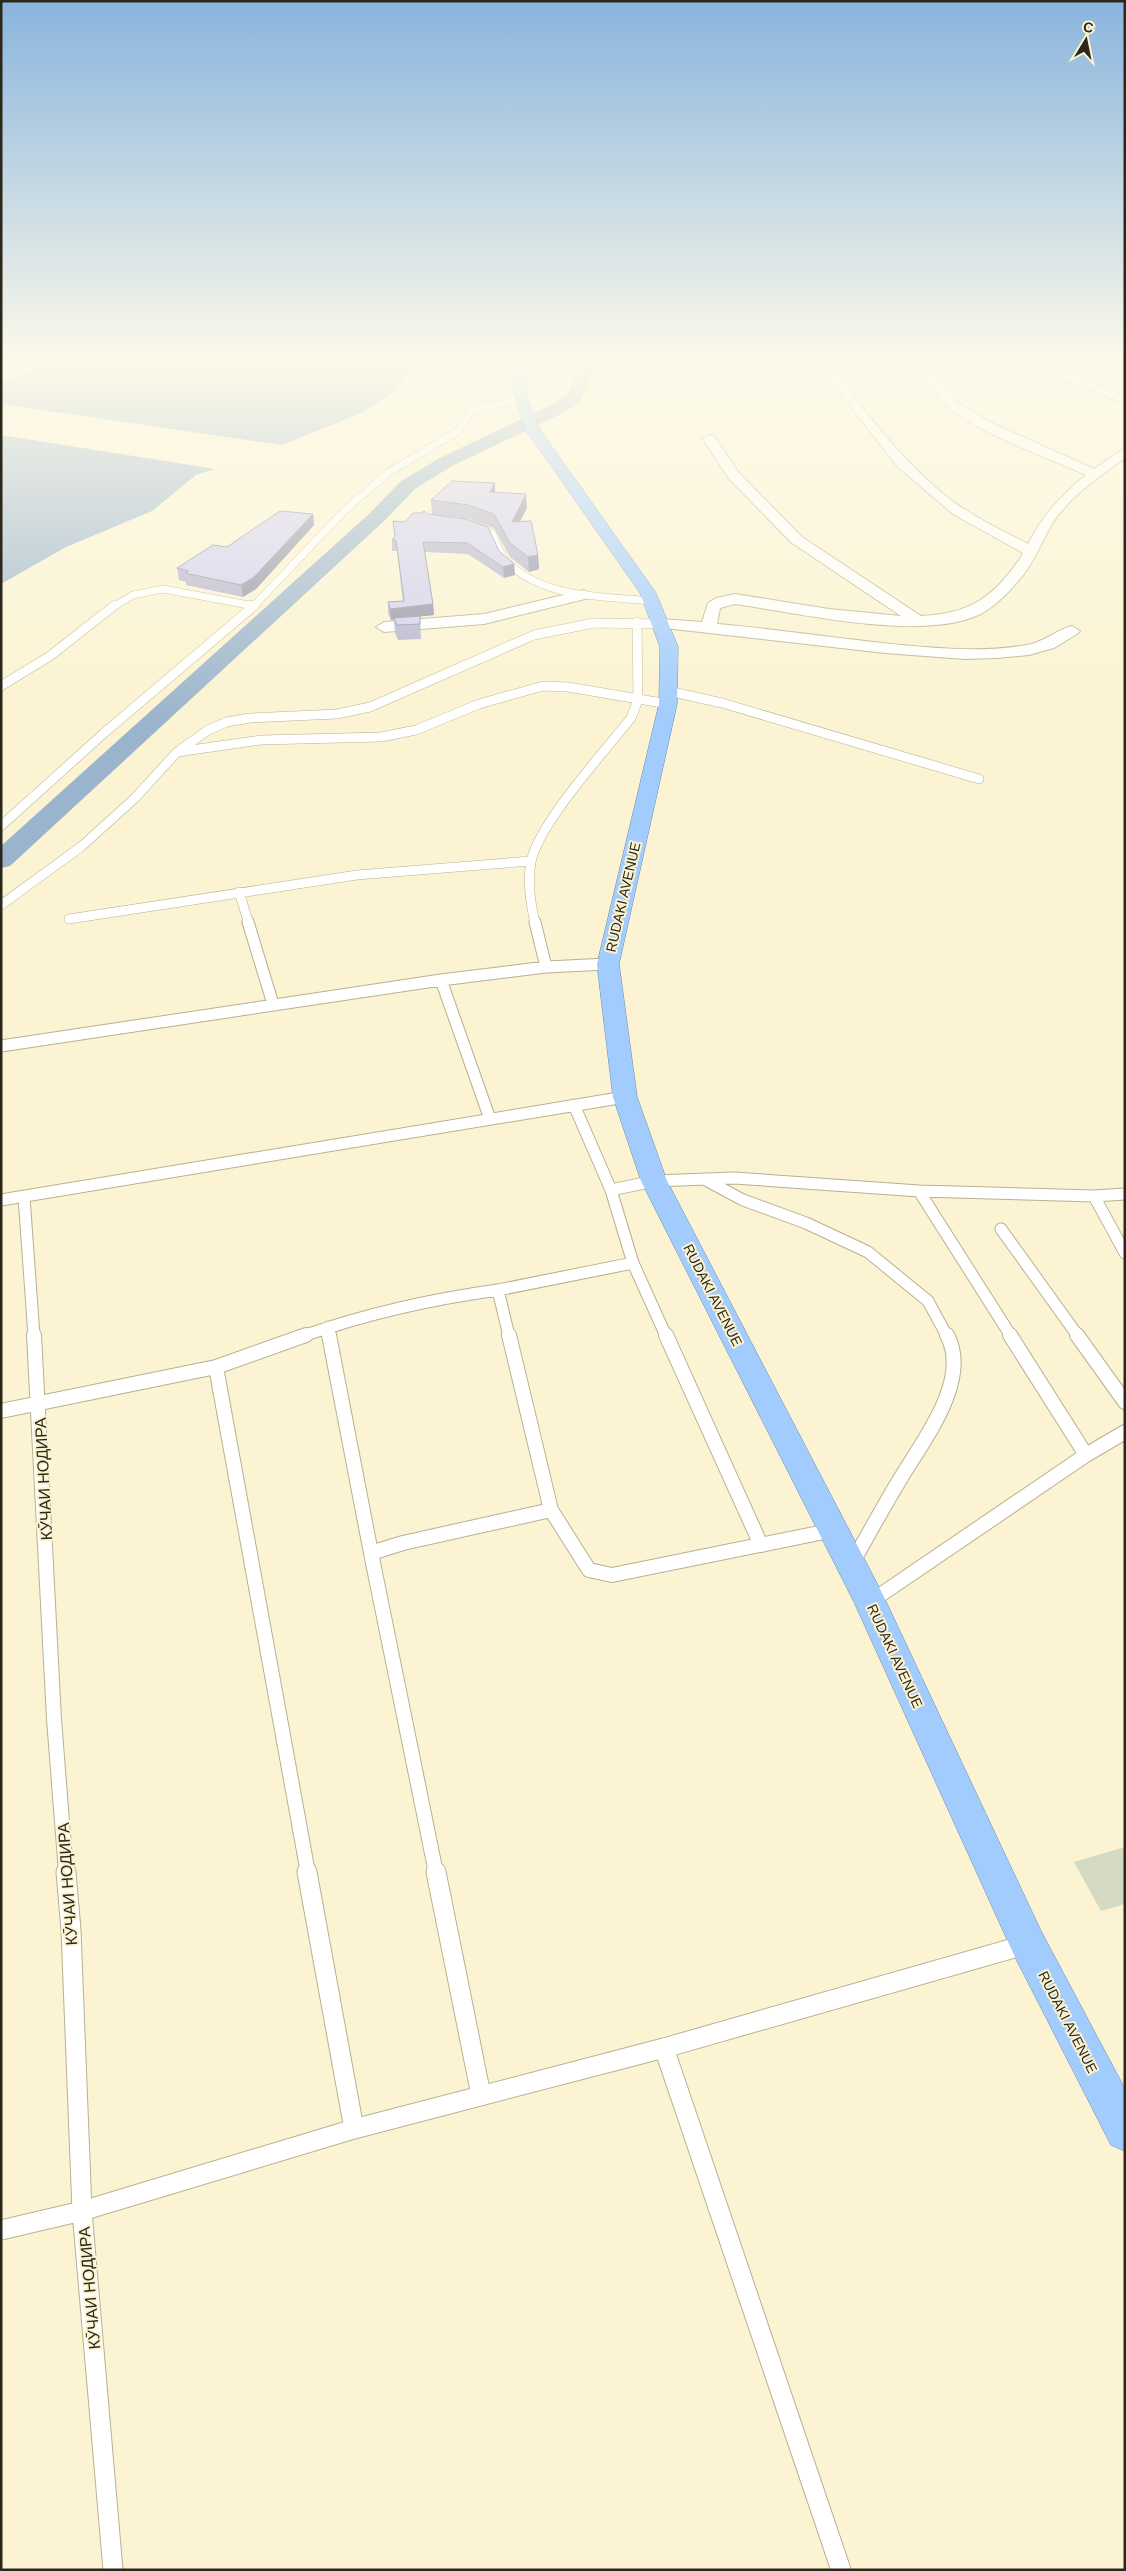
<svg xmlns="http://www.w3.org/2000/svg" width="1126" height="2571" font-family="Arial,sans-serif">
<rect width="100%" height="100%" fill="#fbf3d1"/>
<path fill="#d5dac4" d="M1125,1847V1904L1101,1911L1074,1862Z"/>
<path fill="#9bb4cd" d="M41,363H415L393,393L359,414L282,445L1,404V382L33,369Z
M1,435L215,469L196,475L152,511L66,547L1,584Z"/>
<g fill="none" stroke-linecap="round" stroke-linejoin="round">
<path fill="#9bb4cd" fill-rule="evenodd" d="M583,363H599L580,402L565,412L450,467L415,489L384,521L10,866L1,868V846L370,513L401,481L438,459L553,404L567,395Z"/>
<g stroke="#b8b190" stroke-width="8">
<path id="service-far4" d="M475,526L492,533C496,541 500,554 506,561C543,599 603,596 652,601
M113,607L133,595L163,589L254,606
M253,607L344,511L389,472L457,432L472,410L519,399"/>
</g>
<g stroke="#b8b190" stroke-width="10">
<path id="service-far3" d="M251,605L254,606
M1,686L50,656L115,605
M668,691L722,703L979,779
M180,750L208,730L227,722L250,718L337,714L370,707L534,635L594,623L661,624
M1,826L104,733L255,605
M239,892L249,924
M1,905L82,846L135,798L177,752L261,740L381,737L416,730L479,704L543,686L568,687L668,704
M69,919L357,875L531,861
M535,924C531,904 527,882 531,862C538,824 605,751 631,718L638,700L637,622"/>
</g>
<g stroke="#b8b190" stroke-width="13">
<path id="service-far2" d="M248,922L273,1004
M535,922L546,967
M441,980L490,1119
M1,1046L441,980L546,967L608,964
M574,1105L611,1190
M704,1179L743,1200L806,1223L868,1252L928,1301L947,1336
M919,1191L1011,1336
M1094,1196L1125,1253
M24,1197L34,1336
M1,1200L625,1097
M1001,1229L1078,1336
M633,1263L666,1336
M328,1327L330,1336
M303,1336C366,1314 432,1299 498,1290
M509,1336L498,1290L633,1263L611,1190L654,1181L734,1178L919,1191L1094,1196L1125,1194"/>
</g>
<g stroke="#b8b190" stroke-width="16">
<path id="service-far1" d="M34,1335L54,1719L66,1873
M329,1335L371,1553
M509,1335L551,1510
M666,1335L761,1545
M1010,1335L1086,1455
M1077,1335L1125,1402
M216,1367L308,1873
M1,1411L216,1367L306,1335
M851,1565C867,1537 882,1509 899,1481C921,1443 972,1381 947,1335
M870,1602L1086,1455L1125,1432
M436,1873L371,1553L403,1543L551,1510L589,1570L612,1575L834,1530"/>
</g>
<g stroke="#b8b190" stroke-width="21">
<path id="service" d="M66,1872L71,1930L82,2211L113,2570
M307,1872L354,2129
M436,1872L481,2095
M664,2048L841,2570
M1,2230L82,2211L354,2129L664,2048L1028,1944"/>
</g>
<g stroke="#b8b190" stroke-width="2">
<path id="minor" d="M824,363H835C857,409 920,481 964,509C984,522 1007,533 1028,544C1042,516 1061,495 1086,475C1046,457 983,435 950,409C940,400 921,374 916,363H927L957,402L969,410L990,422L1094,469L1125,448V458C1099,477 1069,497 1052,524C1042,541 1036,558 1024,574C1011,590 995,608 976,616C917,641 798,613 735,604L720,608L717,624C779,629 840,639 902,645C943,649 986,652 1027,645C1044,642 1056,630 1072,626L1080,631L1077,634L1054,648L1029,655L997,658L965,659L885,653L656,627L653,624L661,619L702,622L708,603L716,598L735,594L829,609L901,616L792,543L729,479L703,439L709,435L714,436L739,473L802,537L921,616C970,614 994,597 1021,557L1023,553L953,514L897,466L834,385Z
M1041,363H1052L1058,368L1125,396V404L1050,374Z
M584,590L592,595L589,598L484,624L384,632L376,627L384,622L484,614Z"/>
</g>
<g stroke="#698aaf" stroke-width="1">
<path id="trunk" d="M519,363H531L527,381V397L540,430L656,593L678,647L677,704L619,964L637,1097L667,1181L882,1593L1041,1931L1125,2089V2151L1111,2145L1015,1957L854,1602L641,1181L613,1097L597,964L659,704L660,647L640,593L526,430L514,397V381Z"/>
</g>
<use href="#service-far4" stroke="#fff" stroke-width="7"/>
<use href="#service-far3" stroke="#fff" stroke-width="9"/>
<use href="#service-far2" stroke="#fff" stroke-width="11"/>
<use href="#service-far1" stroke="#fff" stroke-width="14"/>
<use href="#service" stroke="#fff" stroke-width="19"/>
<use href="#minor" fill="#fff" fill-rule="evenodd"/>
<use href="#trunk" fill="#a2ccfe" fill-rule="evenodd"/>
</g>
<path fill="#b4b3cf" d="M495,492L527,508L520,522L538,555L539,569L529,572L510,557L494,528L469,519L432,514L431,500Z
M313,514L314,525L256,589L243,597L186,585V582L179,580L177,568L227,547Z
M428,514L499,551L514,564L515,575L504,578L468,554L425,552L433,604L434,615L420,616L421,639L398,640L395,633L394,619L391,620L388,613V602L403,601L397,551H392V540L395,536L393,521L405,522Z"/>
<path fill="#9292a9" d="M495,483V497L490,492Z
M526,494L527,508L512,536V522Z
M313,514L314,525L256,589L243,597L241,585Z
M538,555L539,569L529,572L528,557Z
M514,564L515,575L504,578L503,567Z
M433,604L434,615L391,620L390,609Z"/>
<path fill="#d1d0f1" stroke="#9292a9" d="M452,481L495,483L490,492L526,494L512,522L531,521L538,555L528,557L510,543L494,514L468,505L431,500Z
M280,511L313,514L254,577L241,585L185,573L189,571L177,568L213,545L227,547Z
M424,511L428,514L465,519L488,527L499,551L514,564L503,567L467,543L423,542L433,604L390,609L388,602L404,601L396,540H392L395,536L393,521L405,522L413,513H421Z
M420,616V624L397,625L394,618Z"/>
<linearGradient id="sky" x2="0" y2="1"><stop stop-color="#89b4dd"/><stop offset="0.5" stop-color="#fdfaea"/><stop offset="1" stop-color="#fdfaea" stop-opacity="0"/></linearGradient>
<rect width="1126" height="722" fill="url(#sky)"/>
<g text-anchor="middle" stroke-width="4" stroke-linejoin="round" paint-order="stroke">
<g font-size="14" fill="#2b281b" stroke="#fbf3d1">
<text transform="translate(623 897) rotate(-77)" y="5">RUDAKI AVENUE</text>
<text transform="translate(713 1295) rotate(63)" y="5">RUDAKI AVENUE</text>
<text transform="translate(895 1656) rotate(65)" y="5">RUDAKI AVENUE</text>
<text transform="translate(1068 2022) rotate(63)" y="5">RUDAKI AVENUE</text>
</g>
<g font-size="16" fill="#2b281b" stroke="#fbf3d1">
<text transform="translate(43 1479) rotate(-93)" y="6">КӮЧАИ НОДИРА</text>
<text transform="translate(67 1884) rotate(-94)" y="6">КӮЧАИ НОДИРА</text>
<text transform="translate(89 2288) rotate(-95)" y="6">КӮЧАИ НОДИРА</text>
</g>
</g>
<rect width="1126" height="2571" fill="none" stroke="#2b281b" stroke-width="5"/>
<g transform="translate(1086 40) rotate(10)" stroke="#fbf3d1" stroke-width="4" paint-order="stroke">
<path d="M0-4L9 19L0 12L-9 19Z" fill="#2b281b"/>
<text y="-8" font-size="14" font-weight="bold" text-anchor="middle" fill="#2b281b">С</text>
</g>
</svg>
